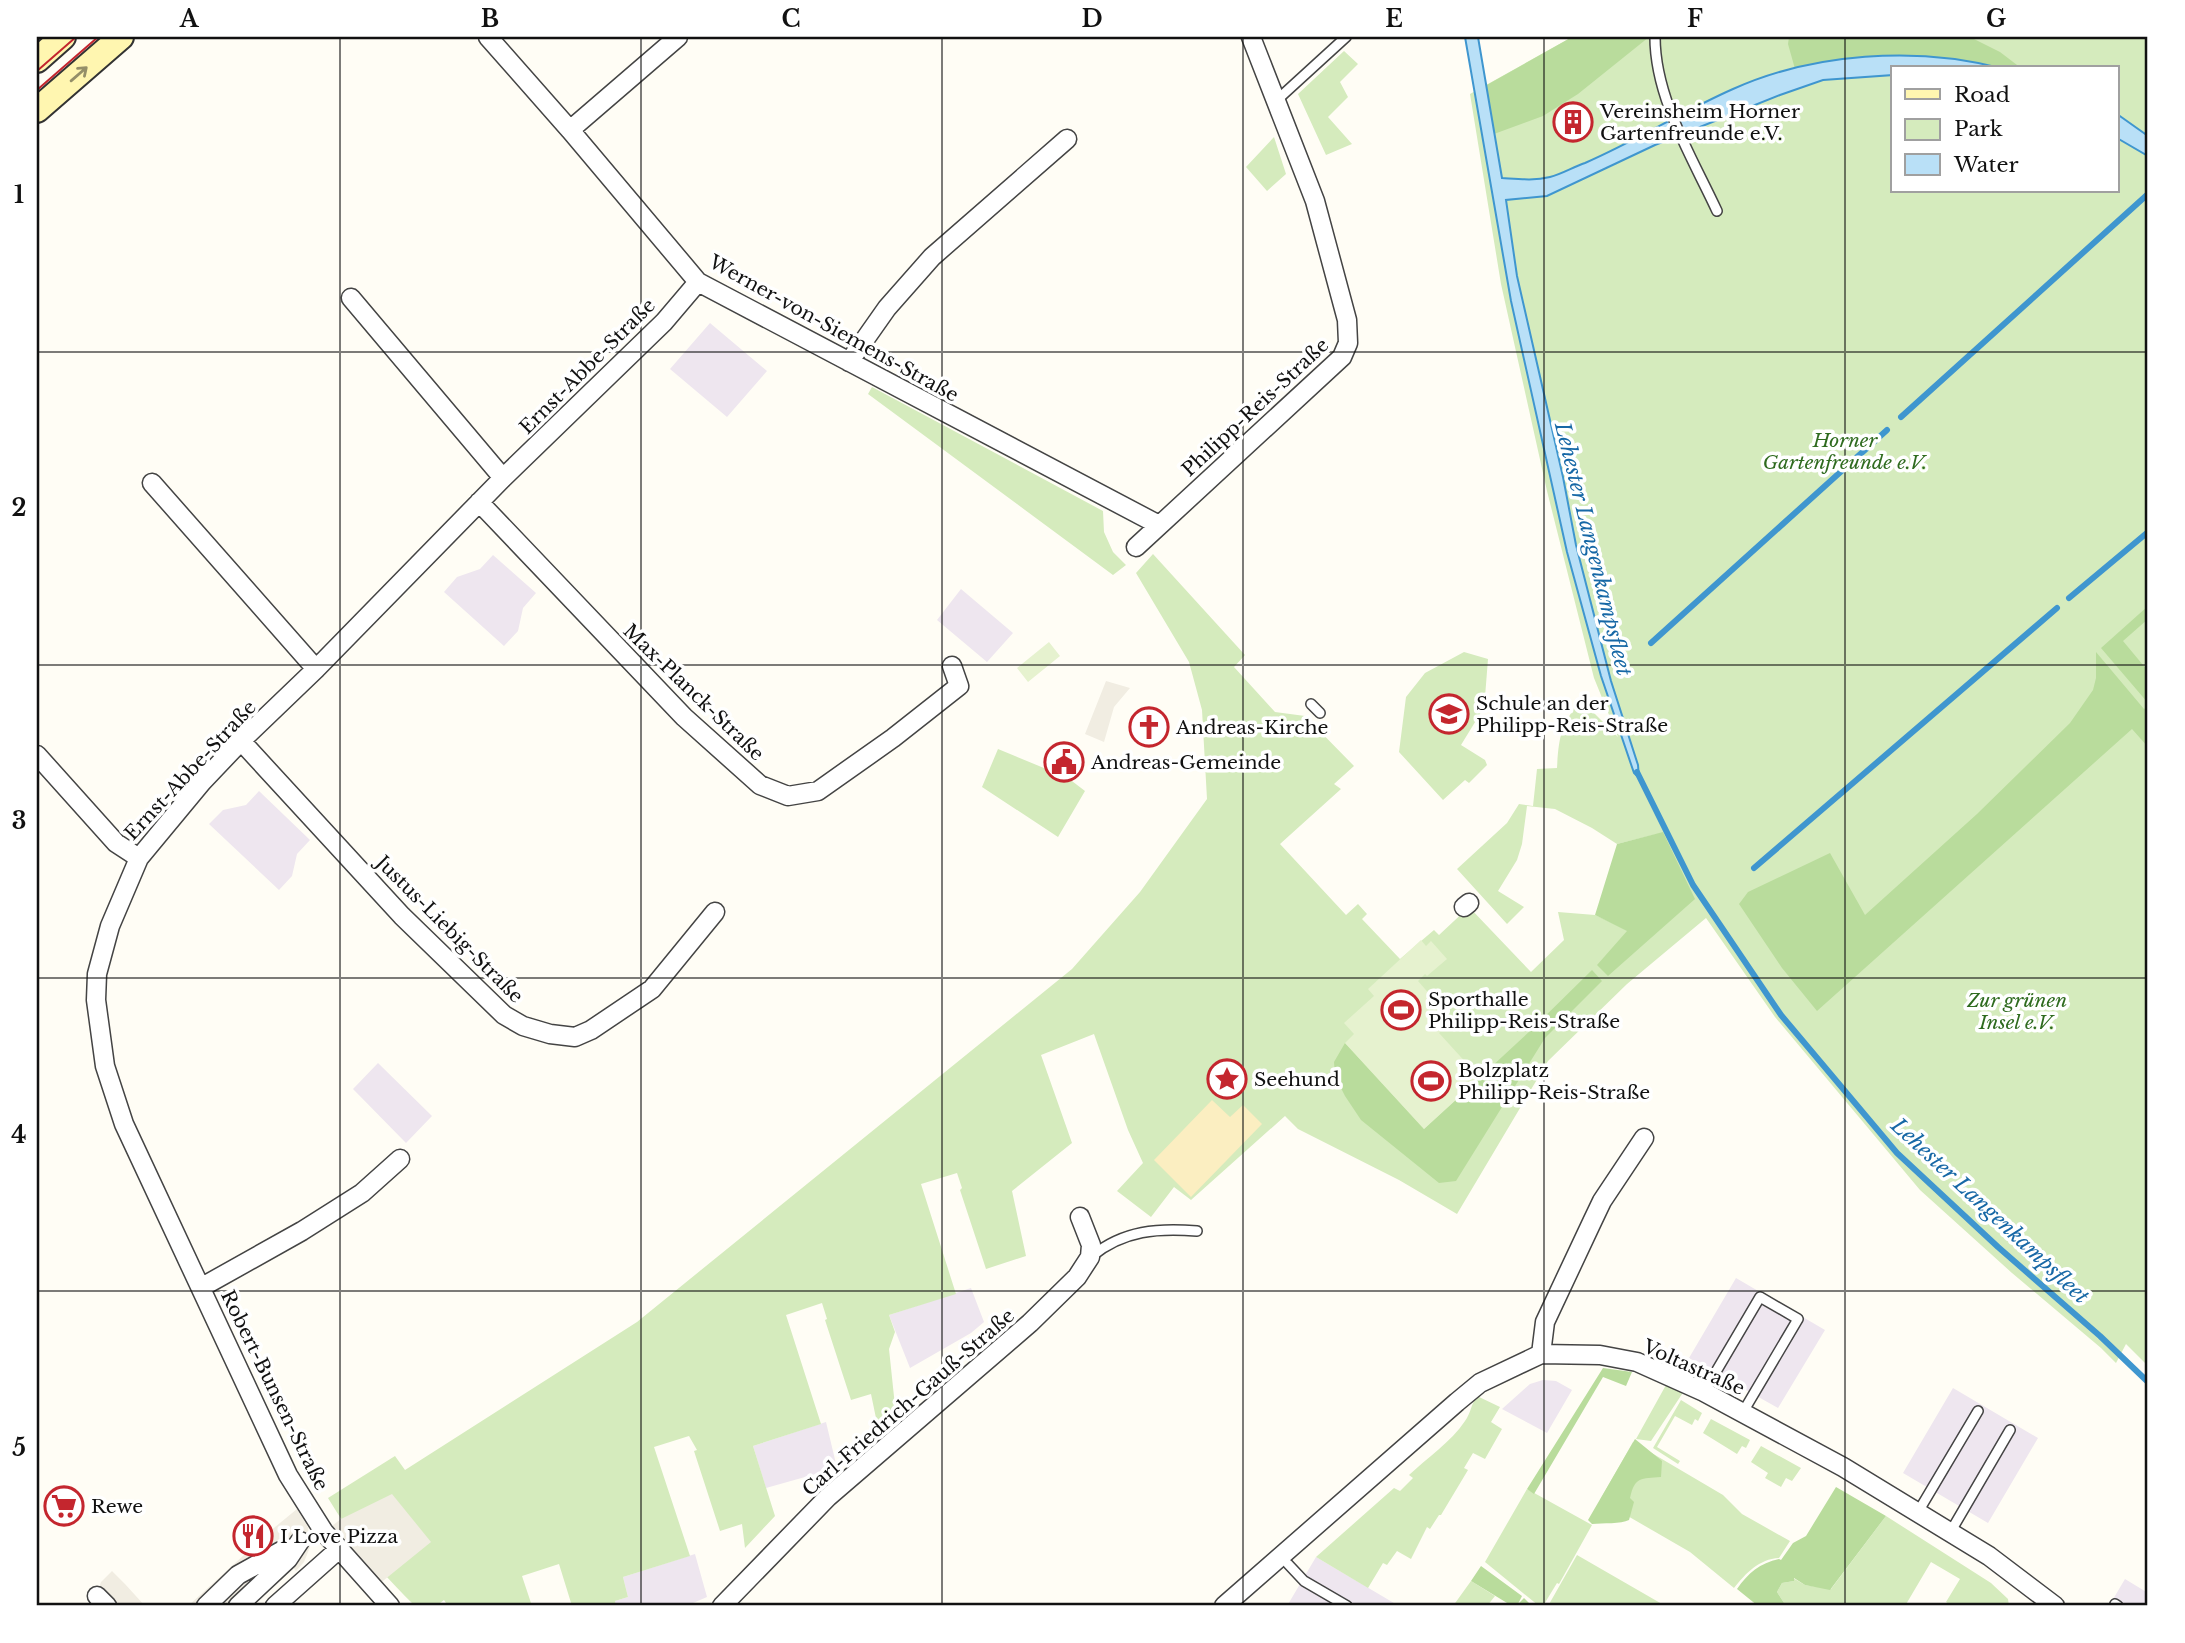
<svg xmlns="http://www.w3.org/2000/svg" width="2185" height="1643" font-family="'Libre Baskerville',serif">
<rect width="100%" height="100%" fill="#fffdf5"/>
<path fill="#eee6ef" d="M710,323L767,371L727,417L670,369Z
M493,555L536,593L523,608L518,631L504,646L444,592L457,577L480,569Z
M961,589L1013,633L987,662L937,620Z
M259,791L310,840L297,854L292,876L279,890L209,824L223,810L246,805Z
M378,1063L432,1116L406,1143L353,1089Z
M1736,1278L1825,1330L1778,1408L1689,1358Z
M971,1288L984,1322L971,1333L910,1368L889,1315Z
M1543,1380L1556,1381L1572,1390L1547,1433L1502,1409L1530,1384Z
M1953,1388L2038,1438L1988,1523L1903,1473Z
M826,1422L837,1468L766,1488L753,1446Z
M695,1554L707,1597L686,1606H616L615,1601L628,1597L623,1577Z
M1316,1557L1399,1606H1287Z
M2125,1579L2148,1593V1606H2109Z"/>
<path fill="#d5ebbd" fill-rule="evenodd" d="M1572,37H2148V1366L2126,1344L2116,1363L2101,1348L2012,1273L1920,1190L1775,1017L1706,918L1627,984L1548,1061L1457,1214L1399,1180L1298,1129L1285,1116L1191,1200L1174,1187L1151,1217L1117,1191L1143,1163L1128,1130L1094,1034L1041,1055L1072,1143L1012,1191L1026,1256L986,1269L960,1190L962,1188L957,1173L921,1184L956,1294L889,1315L895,1332L889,1349L895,1406L877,1423L871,1394L851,1400L825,1320L827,1319L822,1303L786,1315L821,1424L753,1446L775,1516L745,1548L742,1524L720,1531L694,1451L697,1450L689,1436L654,1447L690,1556L623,1577L628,1597L615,1601L616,1606H572L559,1564L522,1576L532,1606H448L444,1600L436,1606H415C382,1574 352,1538 328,1498L395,1456L405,1470L637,1322L1072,969L1140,892L1207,799L1202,710L1189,662L1136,573L1153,554L1245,655L1234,667L1275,712L1305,716L1354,766L1334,784L1341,789L1280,844L1346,915L1358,904L1367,914L1362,919L1400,959L1434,930L1439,935L1469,907L1531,972L1564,940L1558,912L1595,915L1628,930L1657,834L1617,844L1592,828L1555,809L1527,806L1522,844L1517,860L1498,891L1524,907L1507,924L1457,869L1507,823L1519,804L1533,806L1537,769L1557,768C1559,734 1561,728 1580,699L1618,737L1594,678L1547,491L1501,284L1470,94ZM1893,68H2117V191H1893Z
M1344,51L1358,64L1340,82L1348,97L1328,117L1352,144L1326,155L1298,94Z
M1274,137L1286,174L1267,191L1246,167Z
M872,387L1103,511L1104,532L1113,552L1126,565L1113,575L868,394Z
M1464,652L1488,659L1485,697L1480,714L1461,745L1485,760L1487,765L1469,783L1465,780L1443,800L1399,752L1406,697L1425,673Z
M998,749L1068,778L1085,791L1058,837L982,787Z
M1671,1376L1688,1385L1651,1441L1636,1439Z
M1477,1396L1500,1407L1491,1422L1502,1429L1485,1459L1473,1453L1464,1468L1468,1470L1441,1515H1439L1430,1529L1427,1527L1411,1559L1397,1551L1387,1565L1383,1563L1368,1588L1316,1557L1394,1488L1400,1491L1413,1478L1409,1475C1427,1458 1451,1442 1465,1421C1471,1413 1471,1404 1477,1396Z
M1681,1400L1702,1413L1698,1421L1695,1419L1692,1425L1675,1416L1657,1447L1680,1461L1678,1464L1653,1448Z
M1711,1419L1750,1440L1746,1448L1742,1446L1737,1454L1703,1433Z
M1633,1442L1723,1495L1742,1514L1790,1541L1779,1558C1759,1559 1746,1573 1734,1588L1690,1552L1600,1500Z
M1761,1446L1801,1468L1792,1481L1786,1478L1781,1487L1765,1478L1768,1473L1751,1462Z
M1527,1489L1592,1525L1559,1584L1557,1583L1543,1606H1539L1485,1562Z
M1886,1516L1991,1583L2008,1599L2009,1606H1952L1946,1602L1960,1579L1931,1562L1905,1606H1897L1890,1603L1888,1606H1786L1777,1592L1782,1583L1794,1581L1793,1578L1805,1585L1831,1589Z
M1577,1555L1662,1604L1664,1606H1548Z
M1471,1581L1495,1596L1487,1606H1453Z"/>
<path fill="#b9dc9c" d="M1572,37H1649L1578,94L1543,116L1494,134L1485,86Z
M1789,37H1970L2000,52L2021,68C1995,68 1971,60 1946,58C1895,52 1845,60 1795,69L1788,44Z
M2148,606V619L2123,641L2148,671V703L2101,648Z
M2096,652L2144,709L2148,706V747L2132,729L1817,1011L1782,968L1739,904L1748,892L1830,853L1865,915L1977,814L2070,723L2093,690L2096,678Z
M1663,832L1695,899L1608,976L1597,965L1627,931L1595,915L1617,844Z
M1592,970L1602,981L1545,1038L1456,1181L1439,1183L1361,1120L1345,1096L1335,1076L1334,1062L1345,1043L1424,1129L1531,1030Z
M1603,1368L1632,1372L1626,1386L1603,1377L1534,1494L1527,1489Z
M1635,1439L1662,1461L1661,1477C1641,1479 1635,1476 1630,1498L1634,1502L1629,1520C1621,1524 1603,1523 1592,1524L1588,1520Z
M1836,1487L1886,1516L1830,1590L1805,1585L1794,1578V1581L1782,1583L1777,1592L1786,1606H1758L1737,1589C1748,1573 1760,1563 1779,1559L1781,1560L1793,1543L1806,1536Z
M1481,1566L1522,1596L1518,1604L1524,1598L1532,1606H1512L1471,1581Z"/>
<path fill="#fbeec1" d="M1212,1100L1230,1117L1243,1105L1262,1124L1191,1197L1154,1160Z"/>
<path fill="#e6f2cf" d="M1049,642L1060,656L1028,682L1017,668Z
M1421,940L1426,946L1431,941L1447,959L1427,976L1425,974L1418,981L1452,1020L1439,1033L1480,1078L1424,1129L1345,1043L1354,1034L1344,1023L1374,996L1368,989Z"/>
<path fill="#f1ede2" d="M1106,681L1130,688L1114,707L1104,742L1085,734Z
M392,1494L431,1542L373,1589L324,1532L341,1519Z
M297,1509L308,1527L310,1547L304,1562L296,1571L291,1565L246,1606H188L269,1532Z
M112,1571L125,1584L145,1606H98L94,1602L101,1582Z"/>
<path fill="#b9e0f7" stroke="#3f96cf" stroke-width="2" d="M1465,37H1478L1502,178C1518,179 1534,181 1550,177C1562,174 1573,167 1585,163C1636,141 1683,111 1733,89C1813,53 1916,46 2000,68H1893V75L1823,80L1780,95L1655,145L1547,196L1506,200L1517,276L1563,477L1576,545L1611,681L1638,765L1639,778L1634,773L1601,676L1567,552L1511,301Z
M2117,114L2148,136V156L2117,138Z"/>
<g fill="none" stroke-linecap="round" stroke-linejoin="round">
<path stroke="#3f96cf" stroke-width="6" d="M1901,417L2148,194
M2069,598L2148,532
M1651,643L1887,430
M1637,772L1693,885L1781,1015L1897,1153L1998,1247L2100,1336L2148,1382
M1754,868L2057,608"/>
<g stroke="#444" stroke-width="12">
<path id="lane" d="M1655,37C1655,98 1692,157 1717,211
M1277,100L1346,37
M1311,704L1320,713
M1092,1256C1124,1230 1158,1228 1197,1231
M1704,1392L1760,1297L1798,1319L1743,1412
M1918,1512L1978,1411
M1951,1531L2010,1430
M1288,1564L1304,1581L1347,1606
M2115,1604L2118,1606"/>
</g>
<g stroke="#444" stroke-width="21">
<path id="street" d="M488,37L570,130L698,282L1159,525
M570,130L678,37
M351,298L503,478
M849,362L887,308L932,257L1067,139
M152,483L316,669
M479,502L684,717L760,785L788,796L818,791L893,738L959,686L952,666
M1136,547L1342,357L1348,343L1347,320L1315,201L1251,37
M241,741L402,916L504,1015L523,1026L550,1034L575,1037L591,1030L652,989L715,912
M37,755L116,843L139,858
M1464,907L1469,903
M202,1287L302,1231L362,1193L400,1159
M1541,1354L1545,1322L1592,1222L1602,1201L1644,1138
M97,1596L107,1606
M206,1606L238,1575L281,1551
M238,1606L288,1559L300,1541
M275,1606L338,1550
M390,1606L324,1532L288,1475L124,1124L105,1066L96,1000L97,974L110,926L139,858L202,782L241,741L316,669L503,478L664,322L698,282
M722,1606L828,1497L1030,1323L1077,1277L1090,1257L1091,1245L1080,1217
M1224,1606L1457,1402L1480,1383L1541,1354L1600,1355L1637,1362L1704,1392L1843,1467L1989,1556L2055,1606"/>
</g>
<g stroke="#333" stroke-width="28">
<path id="secondary" d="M37,60L63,37
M37,110L121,37"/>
</g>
<use href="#lane" stroke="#fff" stroke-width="9"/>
<use href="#street" stroke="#fff" stroke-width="18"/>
<use href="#secondary" stroke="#fff6b0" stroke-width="24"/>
<path stroke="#c4262e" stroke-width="2" d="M37,71L76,37
M37,90L98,37"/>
</g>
<defs><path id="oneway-shaft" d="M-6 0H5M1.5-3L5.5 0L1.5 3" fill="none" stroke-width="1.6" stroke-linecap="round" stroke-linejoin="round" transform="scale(1.75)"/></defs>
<use stroke="#948f68" href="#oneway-shaft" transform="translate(79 74) rotate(-41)"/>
<path fill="none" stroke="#111" stroke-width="2" stroke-opacity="0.55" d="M340,37V1606M641,37V1606M942,37V1606M1243,37V1606M1544,37V1606M1845,37V1606M37,352H2148M37,665H2148M37,978H2148M37,1291H2148"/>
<defs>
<g id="building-ring" transform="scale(2.0125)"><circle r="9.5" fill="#fff" stroke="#c4262e" stroke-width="1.5"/><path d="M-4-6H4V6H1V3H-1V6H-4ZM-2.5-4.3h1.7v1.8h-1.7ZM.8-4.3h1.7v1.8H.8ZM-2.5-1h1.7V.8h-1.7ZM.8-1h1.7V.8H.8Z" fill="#c4262e"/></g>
<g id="school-ring" transform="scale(2.0125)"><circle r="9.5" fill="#fff" stroke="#c4262e" stroke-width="1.5"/><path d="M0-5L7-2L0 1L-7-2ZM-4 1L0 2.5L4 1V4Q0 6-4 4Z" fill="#c4262e"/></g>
<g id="church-ring" transform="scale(2.0125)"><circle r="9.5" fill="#fff" stroke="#c4262e" stroke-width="1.5"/><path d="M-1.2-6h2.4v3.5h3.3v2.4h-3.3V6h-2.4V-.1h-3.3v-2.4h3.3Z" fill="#c4262e"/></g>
<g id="civic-ring" transform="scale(2.0125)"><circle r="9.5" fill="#fff" stroke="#c4262e" stroke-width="1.5"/><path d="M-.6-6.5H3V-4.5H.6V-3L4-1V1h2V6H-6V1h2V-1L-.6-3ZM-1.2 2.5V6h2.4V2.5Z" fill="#c4262e"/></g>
<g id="stadium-ring" transform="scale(2.0125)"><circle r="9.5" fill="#fff" stroke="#c4262e" stroke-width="1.5"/><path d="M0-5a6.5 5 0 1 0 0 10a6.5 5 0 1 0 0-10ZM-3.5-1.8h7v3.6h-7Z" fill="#c4262e"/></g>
<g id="sight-ring" transform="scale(2.0125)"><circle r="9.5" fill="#fff" stroke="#c4262e" stroke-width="1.5"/><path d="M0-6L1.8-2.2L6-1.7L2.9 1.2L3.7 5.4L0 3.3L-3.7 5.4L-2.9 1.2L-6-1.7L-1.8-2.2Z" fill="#c4262e"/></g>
<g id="supermarket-ring" transform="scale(2.0125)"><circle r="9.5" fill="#fff" stroke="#c4262e" stroke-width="1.5"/><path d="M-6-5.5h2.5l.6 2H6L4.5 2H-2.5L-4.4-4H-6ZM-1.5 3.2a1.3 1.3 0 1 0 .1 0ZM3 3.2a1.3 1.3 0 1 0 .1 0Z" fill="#c4262e"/></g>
<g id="restaurant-ring" transform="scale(2.0125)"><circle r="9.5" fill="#fff" stroke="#c4262e" stroke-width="1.5"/><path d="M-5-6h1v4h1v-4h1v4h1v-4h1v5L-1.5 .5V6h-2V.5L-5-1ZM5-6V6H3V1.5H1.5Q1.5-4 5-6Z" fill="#c4262e"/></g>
</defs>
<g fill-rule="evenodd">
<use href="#building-ring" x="1573" y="122"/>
<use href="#school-ring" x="1449" y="714"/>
<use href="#church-ring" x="1149" y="727"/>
<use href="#civic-ring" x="1064" y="762"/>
<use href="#stadium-ring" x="1401" y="1010"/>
<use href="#sight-ring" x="1227" y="1079"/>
<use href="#stadium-ring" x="1431" y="1081"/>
<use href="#supermarket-ring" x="64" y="1506"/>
<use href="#restaurant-ring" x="253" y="1536"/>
</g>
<g text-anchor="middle" stroke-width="7" stroke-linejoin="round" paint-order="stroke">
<g font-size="19" fill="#111" stroke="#fff" text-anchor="start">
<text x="1600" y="118">Vereinsheim Horner<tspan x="1600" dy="22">Gartenfreunde e.V.</tspan></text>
<text x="1476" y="710">Schule an der<tspan x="1476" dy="22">Philipp-Reis-Straße</tspan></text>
<text x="1176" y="734">Andreas-Kirche</text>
<text x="1091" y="769">Andreas-Gemeinde</text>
<text x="1428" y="1006">Sporthalle<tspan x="1428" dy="22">Philipp-Reis-Straße</tspan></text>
<text x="1458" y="1077">Bolzplatz<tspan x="1458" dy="22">Philipp-Reis-Straße</tspan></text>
<text x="1254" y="1086">Seehund</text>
<text x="91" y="1513">Rewe</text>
<text x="280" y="1543">I Love Pizza</text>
</g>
<g font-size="19" fill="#111" stroke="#fff">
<text transform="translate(834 328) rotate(29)" y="7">Werner-von-Siemens-Straße</text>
<text transform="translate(587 366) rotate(-45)" y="7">Ernst-Abbe-Straße</text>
<text transform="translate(1255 407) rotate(-43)" y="7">Philipp-Reis-Straße</text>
<text transform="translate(694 692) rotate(44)" y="7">Max-Planck-Straße</text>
<text transform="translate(190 770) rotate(-47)" y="7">Ernst-Abbe-Straße</text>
<text transform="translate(450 929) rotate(45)" y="7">Justus-Liebig-Straße</text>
<text transform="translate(1694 1367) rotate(24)" y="7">Voltastraße</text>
<text transform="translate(275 1390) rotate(64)" y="7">Robert-Bunsen-Straße</text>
<text transform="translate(908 1402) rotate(-41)" y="7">Carl-Friedrich-Gauß-Straße</text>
</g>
<g font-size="19" font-style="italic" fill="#2f6b1f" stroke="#fff">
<text x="1845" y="447">Horner<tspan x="1845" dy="22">Gartenfreunde e.V.</tspan></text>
<text x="2017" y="1007">Zur grünen<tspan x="2017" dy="22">Insel e.V.</tspan></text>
</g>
<g font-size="21" font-style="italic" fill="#1768a6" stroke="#fff">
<text transform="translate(1593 549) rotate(76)" y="7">Lehester Langenkampsfleet</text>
<text transform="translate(1990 1211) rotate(43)" y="7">Lehester Langenkampsfleet</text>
</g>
</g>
<rect width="2185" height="1643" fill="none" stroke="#ffffff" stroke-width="77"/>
<rect x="1891" y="66" width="228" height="126" fill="#ffffff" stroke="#a0a0a0" stroke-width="2"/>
<rect x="1905" y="89" width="35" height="10" fill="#fff6b0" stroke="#a0a0a0" stroke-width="2"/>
<text x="1954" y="102" font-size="21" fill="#111111">Road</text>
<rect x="1905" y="119" width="35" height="21" fill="#d5ebbd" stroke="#a0a0a0" stroke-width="2"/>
<text x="1954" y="136" font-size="21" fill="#111111">Park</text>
<rect x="1905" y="154" width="35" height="21" fill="#b9e0f7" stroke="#a0a0a0" stroke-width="2"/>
<text x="1954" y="172" font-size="21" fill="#111111">Water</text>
<rect x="38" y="38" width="2108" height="1566" fill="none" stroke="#111" stroke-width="2.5"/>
<g font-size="23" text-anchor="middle" font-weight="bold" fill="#111">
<text x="189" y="27">A</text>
<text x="490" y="27">B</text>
<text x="791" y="27">C</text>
<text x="1092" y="27">D</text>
<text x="1394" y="27">E</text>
<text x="1695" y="27">F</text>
<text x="1996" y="27">G</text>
<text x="19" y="203">1</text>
<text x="19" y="516">2</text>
<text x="19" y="829">3</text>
<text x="19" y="1143">4</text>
<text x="19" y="1456">5</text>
</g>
</svg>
